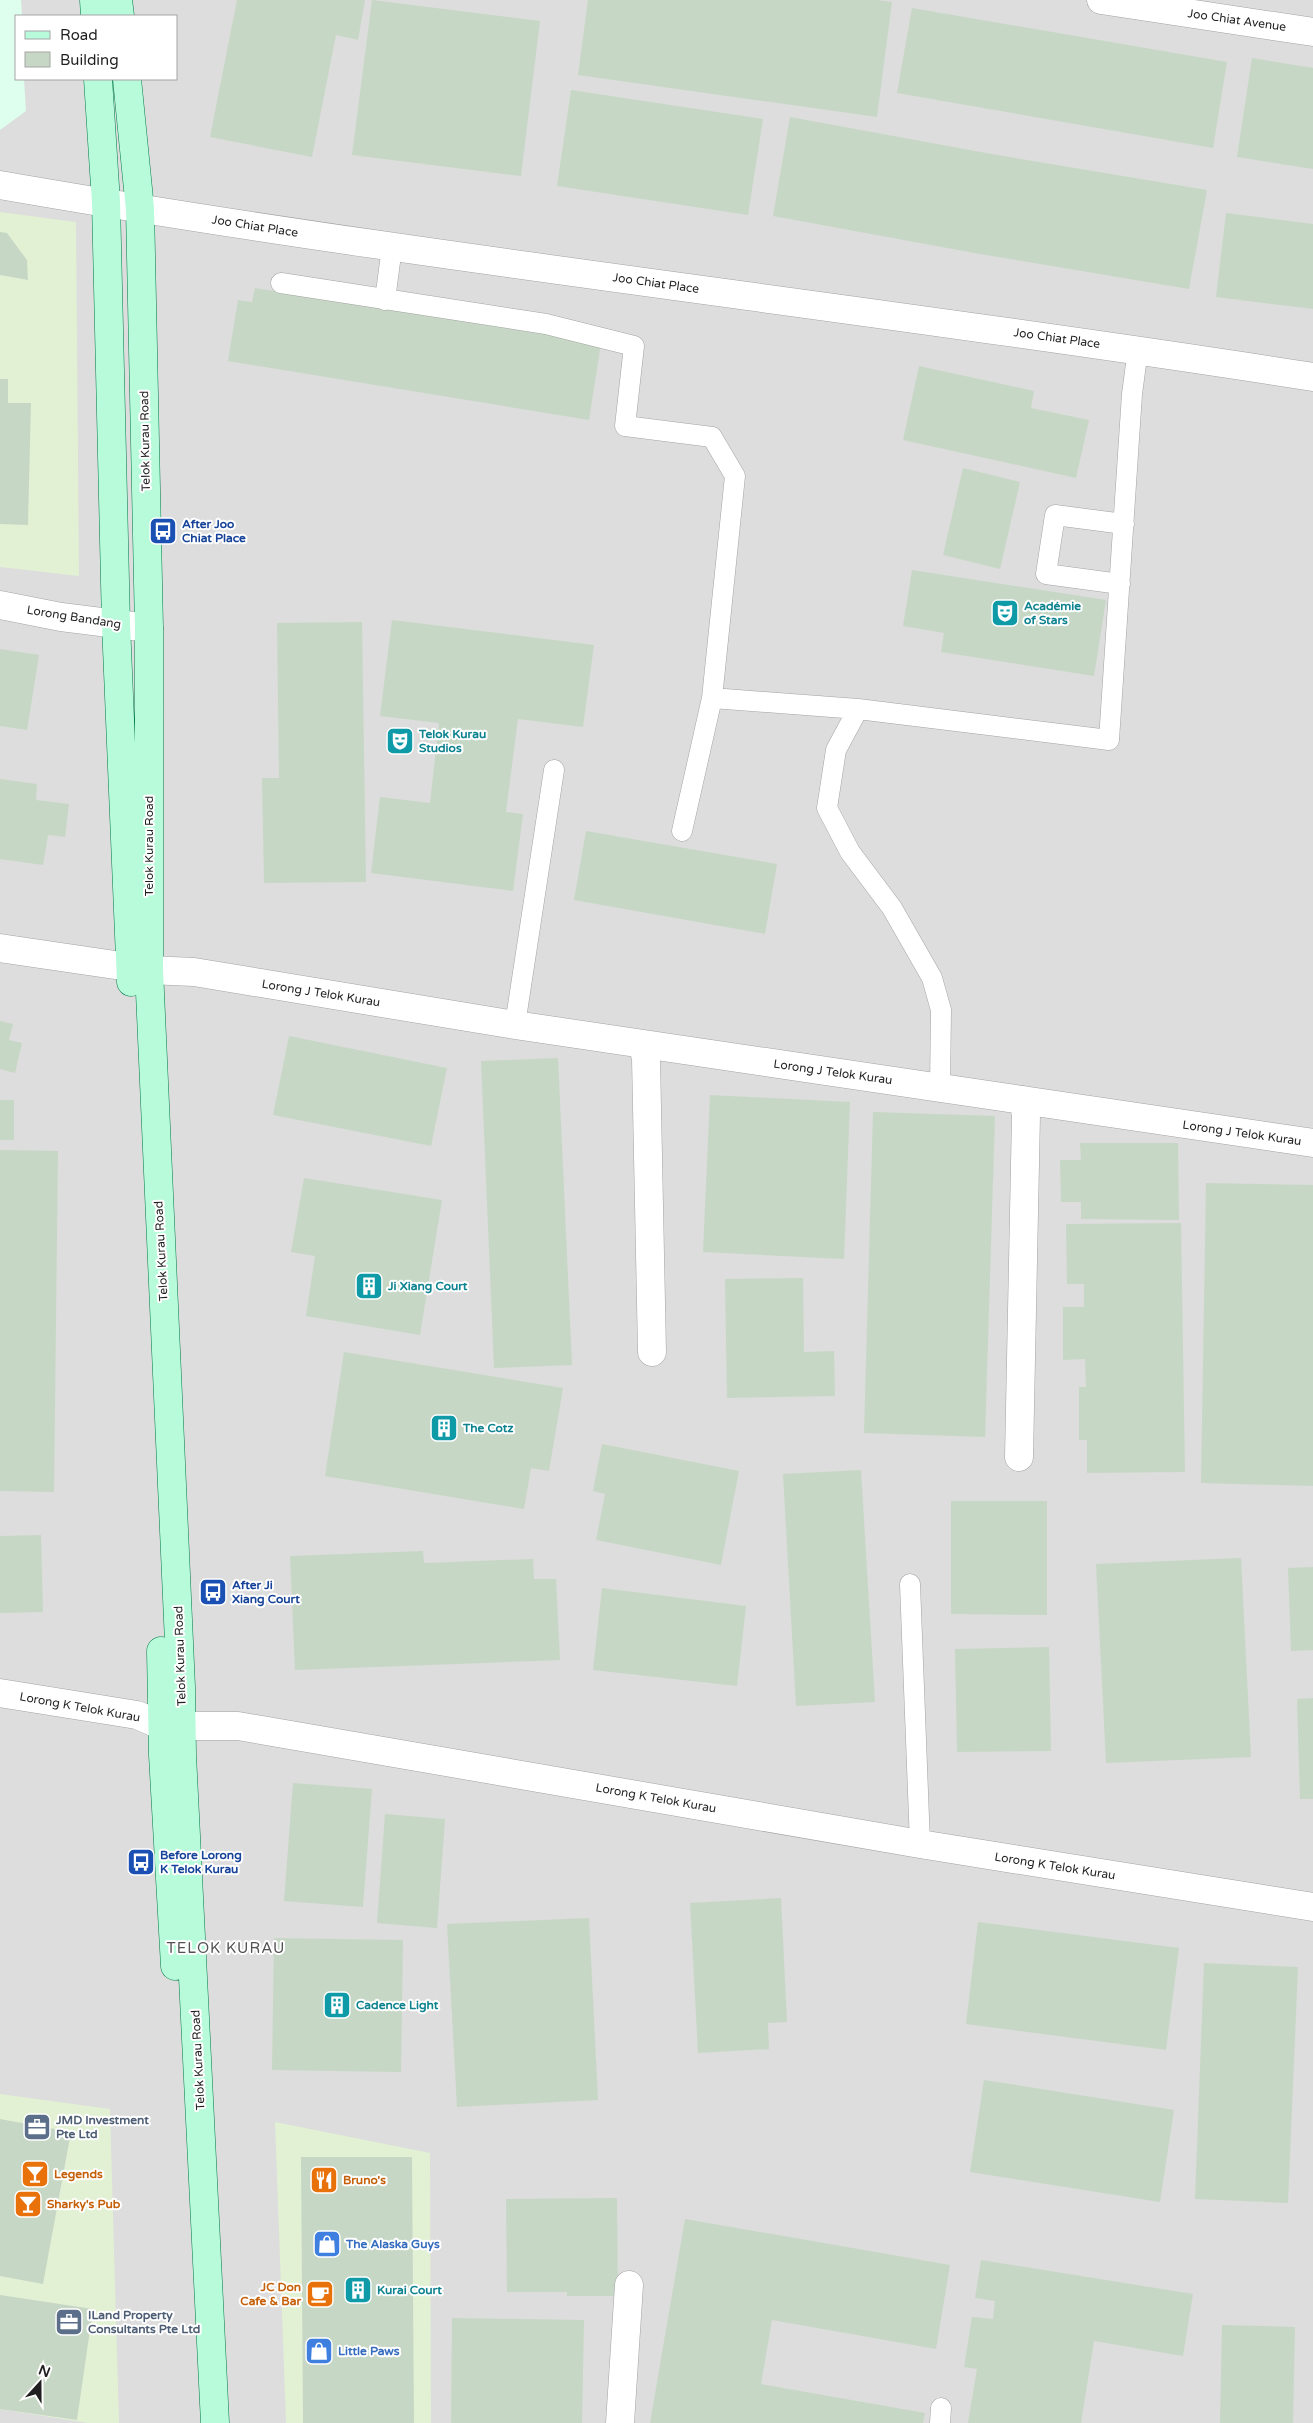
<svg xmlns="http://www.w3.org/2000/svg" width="1313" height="2423" font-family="'Varela Round',sans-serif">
<rect width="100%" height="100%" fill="#e5f0e6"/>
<path fill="#dcdddc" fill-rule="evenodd" d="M0,0H1313V2423H0ZM16,16H176V79H16Z"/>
<path fill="#e2f1d4" d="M0,212L76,222L79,576L0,567Z
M0,2094L110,2109L119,2423H88L0,2409Z
M275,2122L430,2153L431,2423H286Z"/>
<path fill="#dfffee" d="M0,0H21L22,16H16V79H24L26,111L0,130Z"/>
<path fill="#c7d7c5" d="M237,0H365L358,40L336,35L312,157L210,137Z
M372,0L540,21L521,176L352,155Z
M588,0H877L892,2L877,117L578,75Z
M912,8L1227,62L1213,148L897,93Z
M1252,58L1313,68V169L1237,157Z
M571,90L763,119L748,215L557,186Z
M790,117L997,155L1207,190L1189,289L980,254L773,216Z
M1226,213L1313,224V309L1216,297Z
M0,232L7,233L27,260L28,280L0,275Z
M255,288L601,343L589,420L228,361L238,300L252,302Z
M919,366L1034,391L1031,408L1089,420L1076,478L903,440Z
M0,379H8V403H31L28,525L0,524Z
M963,468L1020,482L1000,569L943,555Z
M912,570L1106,600L1094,676L941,652L944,633L903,626Z
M392,620L594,645L583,727L518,719L506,812L523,814L513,891L371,873L380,797L430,803L439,723L380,716Z
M362,622L366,882L264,883L262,778H279L277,623Z
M0,649L39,655L27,730L0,726Z
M0,779L37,784L36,800L69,804L65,837L48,835L43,865L0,859Z
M586,831L777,864L765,934L574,900Z
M0,1021L13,1024L9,1040L22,1043L15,1073L0,1069Z
M289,1036L447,1068L431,1146L273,1115Z
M558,1058L572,1365L494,1368L481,1061Z
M710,1095L850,1102L844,1259L703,1252Z
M0,1100H14V1140H0Z
M873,1112L995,1116L985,1437L864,1433Z
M1080,1143H1178L1179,1220L1081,1219V1202H1061L1060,1160H1081Z
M0,1150L58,1151L54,1492L0,1491Z
M304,1178L442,1200L420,1335L306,1316L315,1256L291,1252Z
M1206,1183L1313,1185V1486L1201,1483Z
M1181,1223L1185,1472L1087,1473V1440H1079V1387H1086L1085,1359L1063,1360V1307H1084V1284H1067L1066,1224Z
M803,1278L804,1352L834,1351L835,1396L727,1398L725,1279Z
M344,1352L563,1388L549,1471L531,1468L524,1509L325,1476Z
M602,1444L739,1471L721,1565L596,1540L605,1494L593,1491Z
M861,1470L875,1702L796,1706L783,1474Z
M951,1501H1047V1615L951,1614Z
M41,1535L43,1612L0,1613V1536Z
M423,1551L424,1563L533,1559L534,1579H556L560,1660L295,1670L290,1556Z
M1241,1558L1251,1757L1106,1763L1096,1564Z
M1313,1567V1650L1291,1651L1288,1568Z
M602,1588L746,1606L737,1686L593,1670Z
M1049,1647L1051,1751L957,1752L955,1649Z
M1313,1698V1799H1300L1297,1699Z
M293,1783L372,1789L363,1907L284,1901Z
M385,1814L445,1819L437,1928L377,1923Z
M781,1898L787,2022L768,2023L769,2049L698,2053L690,1903Z
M589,1918L598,2100L457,2107L447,1924Z
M978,1922L1179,1948L1166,2050L966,2024Z
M274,1938L403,1940L401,2072L272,2070Z
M1204,1963L1298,1967L1288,2203L1195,2199Z
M984,2080L1174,2110L1160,2202L970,2172Z
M0,2119L71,2132L43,2284L0,2276Z
M301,2157H412L414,2423H303Z
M617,2198L618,2296H567V2292H507L506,2199Z
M685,2219L950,2265L936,2349L772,2320L761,2384L925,2413L923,2423H650Z
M981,2260L1193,2294L1183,2356L1094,2341L1081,2423H968L977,2369L964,2367L972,2317L993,2319L995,2301L975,2298Z
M0,2295L93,2309L77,2420L0,2409Z
M452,2318L584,2320L582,2423H451Z
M1222,2325L1295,2327L1293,2423H1220Z"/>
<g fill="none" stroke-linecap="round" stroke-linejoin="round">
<g stroke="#a3a3a3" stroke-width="21">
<path id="lane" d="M281,283L546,324L634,346L625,426L712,437L735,476L712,698L682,831
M385,300L392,247
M1120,584L1046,574L1055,515L1124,524
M712,698L858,709
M515,1025L554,770
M940,1088L941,1010L932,978L892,908L850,852L827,808L836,750L858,709L1109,740L1132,394L1138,349
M910,1584L920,1844
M940,2423L941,2408"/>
</g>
<g stroke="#a3a3a3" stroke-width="29">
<path id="street" d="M1101,0L1313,32
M0,185C436,261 876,308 1313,377
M0,605L61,617L149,628
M0,948L149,970L194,972L515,1025L1313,1143
M642,1044L646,1058L652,1352
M1019,1457L1026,1115L1023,1100
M0,1693L137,1715L163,1726H238L920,1844L1313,1907
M620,2423L629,2285"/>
</g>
<g stroke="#017a48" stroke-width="29">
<path id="secondary" d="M94,0L95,16
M118,0L120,16
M98,79L106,202L116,624L131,982
M127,79L140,209L149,628V970L181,1687L182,1755L215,2423
M161,1651L163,1755L175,1966"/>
</g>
<use href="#lane" stroke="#fff" stroke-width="20"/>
<use href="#street" stroke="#fff" stroke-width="28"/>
<use href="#secondary" stroke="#b8fbdb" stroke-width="28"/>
</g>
<defs>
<g id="bus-square" transform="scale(1.4375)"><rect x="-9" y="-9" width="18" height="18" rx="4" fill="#1a4fb4" stroke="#fff"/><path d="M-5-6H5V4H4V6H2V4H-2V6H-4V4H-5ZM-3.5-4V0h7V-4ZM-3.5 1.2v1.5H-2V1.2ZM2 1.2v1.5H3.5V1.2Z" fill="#fff"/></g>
<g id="theatre-square" transform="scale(1.4375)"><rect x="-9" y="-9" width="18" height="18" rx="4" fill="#0f9aa8" stroke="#fff"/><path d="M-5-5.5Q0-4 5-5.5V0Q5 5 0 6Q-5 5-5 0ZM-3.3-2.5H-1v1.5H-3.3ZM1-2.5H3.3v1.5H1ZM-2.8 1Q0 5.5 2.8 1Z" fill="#fff"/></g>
<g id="building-square" transform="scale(1.4375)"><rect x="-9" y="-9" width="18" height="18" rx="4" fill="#0f9aa8" stroke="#fff"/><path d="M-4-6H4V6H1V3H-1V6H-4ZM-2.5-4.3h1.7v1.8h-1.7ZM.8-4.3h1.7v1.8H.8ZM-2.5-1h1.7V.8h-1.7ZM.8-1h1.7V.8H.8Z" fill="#fff"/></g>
<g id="office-square" transform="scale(1.4375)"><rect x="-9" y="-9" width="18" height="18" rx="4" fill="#5c6f8a" stroke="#fff"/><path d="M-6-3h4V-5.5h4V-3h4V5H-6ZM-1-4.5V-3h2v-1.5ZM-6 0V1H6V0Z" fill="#fff"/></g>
<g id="bar-square" transform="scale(1.4375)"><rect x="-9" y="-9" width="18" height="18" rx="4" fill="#e8710a" stroke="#fff"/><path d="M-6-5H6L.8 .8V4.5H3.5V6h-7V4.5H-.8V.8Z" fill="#fff"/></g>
<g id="restaurant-square" transform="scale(1.4375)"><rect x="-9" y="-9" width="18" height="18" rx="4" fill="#e8710a" stroke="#fff"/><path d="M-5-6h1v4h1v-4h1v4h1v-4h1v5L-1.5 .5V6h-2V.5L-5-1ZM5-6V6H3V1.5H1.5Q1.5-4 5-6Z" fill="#fff"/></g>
<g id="shop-square" transform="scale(1.4375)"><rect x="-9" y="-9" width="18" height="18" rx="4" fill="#3f7fe0" stroke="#fff"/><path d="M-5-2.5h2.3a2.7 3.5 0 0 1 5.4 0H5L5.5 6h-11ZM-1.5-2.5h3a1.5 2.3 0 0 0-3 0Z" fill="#fff"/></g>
<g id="cafe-square" transform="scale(1.4375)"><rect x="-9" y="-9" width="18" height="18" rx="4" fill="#e8710a" stroke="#fff"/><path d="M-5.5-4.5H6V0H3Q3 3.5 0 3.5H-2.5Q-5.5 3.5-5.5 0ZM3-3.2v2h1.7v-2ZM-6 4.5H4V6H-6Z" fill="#fff"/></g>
</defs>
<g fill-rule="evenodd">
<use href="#bus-square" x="163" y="531"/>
<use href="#theatre-square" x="1005" y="613"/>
<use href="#theatre-square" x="400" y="741"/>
<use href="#building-square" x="369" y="1286"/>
<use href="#building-square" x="444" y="1428"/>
<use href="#bus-square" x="213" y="1592"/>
<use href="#bus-square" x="141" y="1862"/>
<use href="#building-square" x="337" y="2005"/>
<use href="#office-square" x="37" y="2127"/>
<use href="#bar-square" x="35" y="2174"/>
<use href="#restaurant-square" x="324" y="2180"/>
<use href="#bar-square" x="28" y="2204"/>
<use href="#shop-square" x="327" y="2244"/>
<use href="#building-square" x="358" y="2290"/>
<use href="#cafe-square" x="320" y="2294"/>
<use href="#office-square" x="69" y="2322"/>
<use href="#shop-square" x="319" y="2351"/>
</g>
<g text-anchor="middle" stroke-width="4" stroke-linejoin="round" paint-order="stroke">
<g font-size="12" fill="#1f1f1f" stroke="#fff">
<text transform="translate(1237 20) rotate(8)" y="4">Joo Chiat Avenue</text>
<text transform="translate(255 226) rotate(9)" y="4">Joo Chiat Place</text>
<text transform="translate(656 283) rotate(8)" y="4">Joo Chiat Place</text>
<text transform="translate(1057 338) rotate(8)" y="4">Joo Chiat Place</text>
<text transform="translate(145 441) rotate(-91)" y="4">Telok Kurau Road</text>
<text transform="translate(74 617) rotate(9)" y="4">Lorong Bandang</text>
<text transform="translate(149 846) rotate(-90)" y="4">Telok Kurau Road</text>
<text transform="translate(321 993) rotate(9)" y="4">Lorong J Telok Kurau</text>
<text transform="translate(833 1072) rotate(8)" y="4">Lorong J Telok Kurau</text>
<text transform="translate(1242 1133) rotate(8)" y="4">Lorong J Telok Kurau</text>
<text transform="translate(161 1251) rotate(-93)" y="4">Telok Kurau Road</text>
<text transform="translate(180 1656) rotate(-92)" y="4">Telok Kurau Road</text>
<text transform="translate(80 1707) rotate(10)" y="4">Lorong K Telok Kurau</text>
<text transform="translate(656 1798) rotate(10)" y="4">Lorong K Telok Kurau</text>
<text transform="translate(1055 1866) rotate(9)" y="4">Lorong K Telok Kurau</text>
<text transform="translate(198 2060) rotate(-93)" y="4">Telok Kurau Road</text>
</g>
<g font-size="12" font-weight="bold" fill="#164399" stroke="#fff" text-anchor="start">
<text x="182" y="528">After Joo<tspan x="182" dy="14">Chiat Place</tspan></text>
<text x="232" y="1589">After Ji<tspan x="232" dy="14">Xiang Court</tspan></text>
<text x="160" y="1859">Before Lorong<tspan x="160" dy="14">K Telok Kurau</tspan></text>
</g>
<g font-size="12" font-weight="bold" fill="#0d838f" stroke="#fff" text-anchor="start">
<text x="1024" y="610">Académie<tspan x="1024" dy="14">of Stars</tspan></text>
<text x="419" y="738">Telok Kurau<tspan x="419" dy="14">Studios</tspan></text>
<text x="388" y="1290">Ji Xiang Court</text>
<text x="463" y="1432">The Cotz</text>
<text x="356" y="2009">Cadence Light</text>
<text x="377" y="2294">Kurai Court</text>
</g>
<g font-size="12" font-weight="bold" fill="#4e5e75" stroke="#fff" text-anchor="start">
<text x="56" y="2124">JMD Investment<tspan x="56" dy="14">Pte Ltd</tspan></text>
<text x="88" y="2319">ILand Property<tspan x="88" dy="14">Consultants Pte Ltd</tspan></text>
</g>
<g font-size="12" font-weight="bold" fill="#c56008" stroke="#fff" text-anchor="start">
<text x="54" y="2178">Legends</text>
<text x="343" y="2184">Bruno's</text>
<text x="47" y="2208">Sharky's Pub</text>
<text x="301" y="2291" text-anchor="end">JC Don<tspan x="301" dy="14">Cafe &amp; Bar</tspan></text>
</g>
<g font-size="12" font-weight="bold" fill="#366cbe" stroke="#fff" text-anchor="start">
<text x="346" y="2248">The Alaska Guys</text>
<text x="338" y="2355">Little Paws</text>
</g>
<g font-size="15" letter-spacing="1" fill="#525252" stroke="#fff">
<text x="226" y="1953">TELOK KURAU</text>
</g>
</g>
<rect x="15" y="15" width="162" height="65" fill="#ffffff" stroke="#a5a5a5"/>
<rect x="25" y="31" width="25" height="8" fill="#b8fbdb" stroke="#a5a5a5"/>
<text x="60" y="40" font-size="15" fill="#1f1f1f">Road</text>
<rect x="25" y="52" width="25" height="15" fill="#c7d7c5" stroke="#a5a5a5"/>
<text x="60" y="65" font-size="15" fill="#1f1f1f">Building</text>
<g transform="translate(40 2383) rotate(21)" stroke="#ffffff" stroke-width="4" paint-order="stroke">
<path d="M0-4L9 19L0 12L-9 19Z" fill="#1f1f1f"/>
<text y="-8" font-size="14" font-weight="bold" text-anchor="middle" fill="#1f1f1f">N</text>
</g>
</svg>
